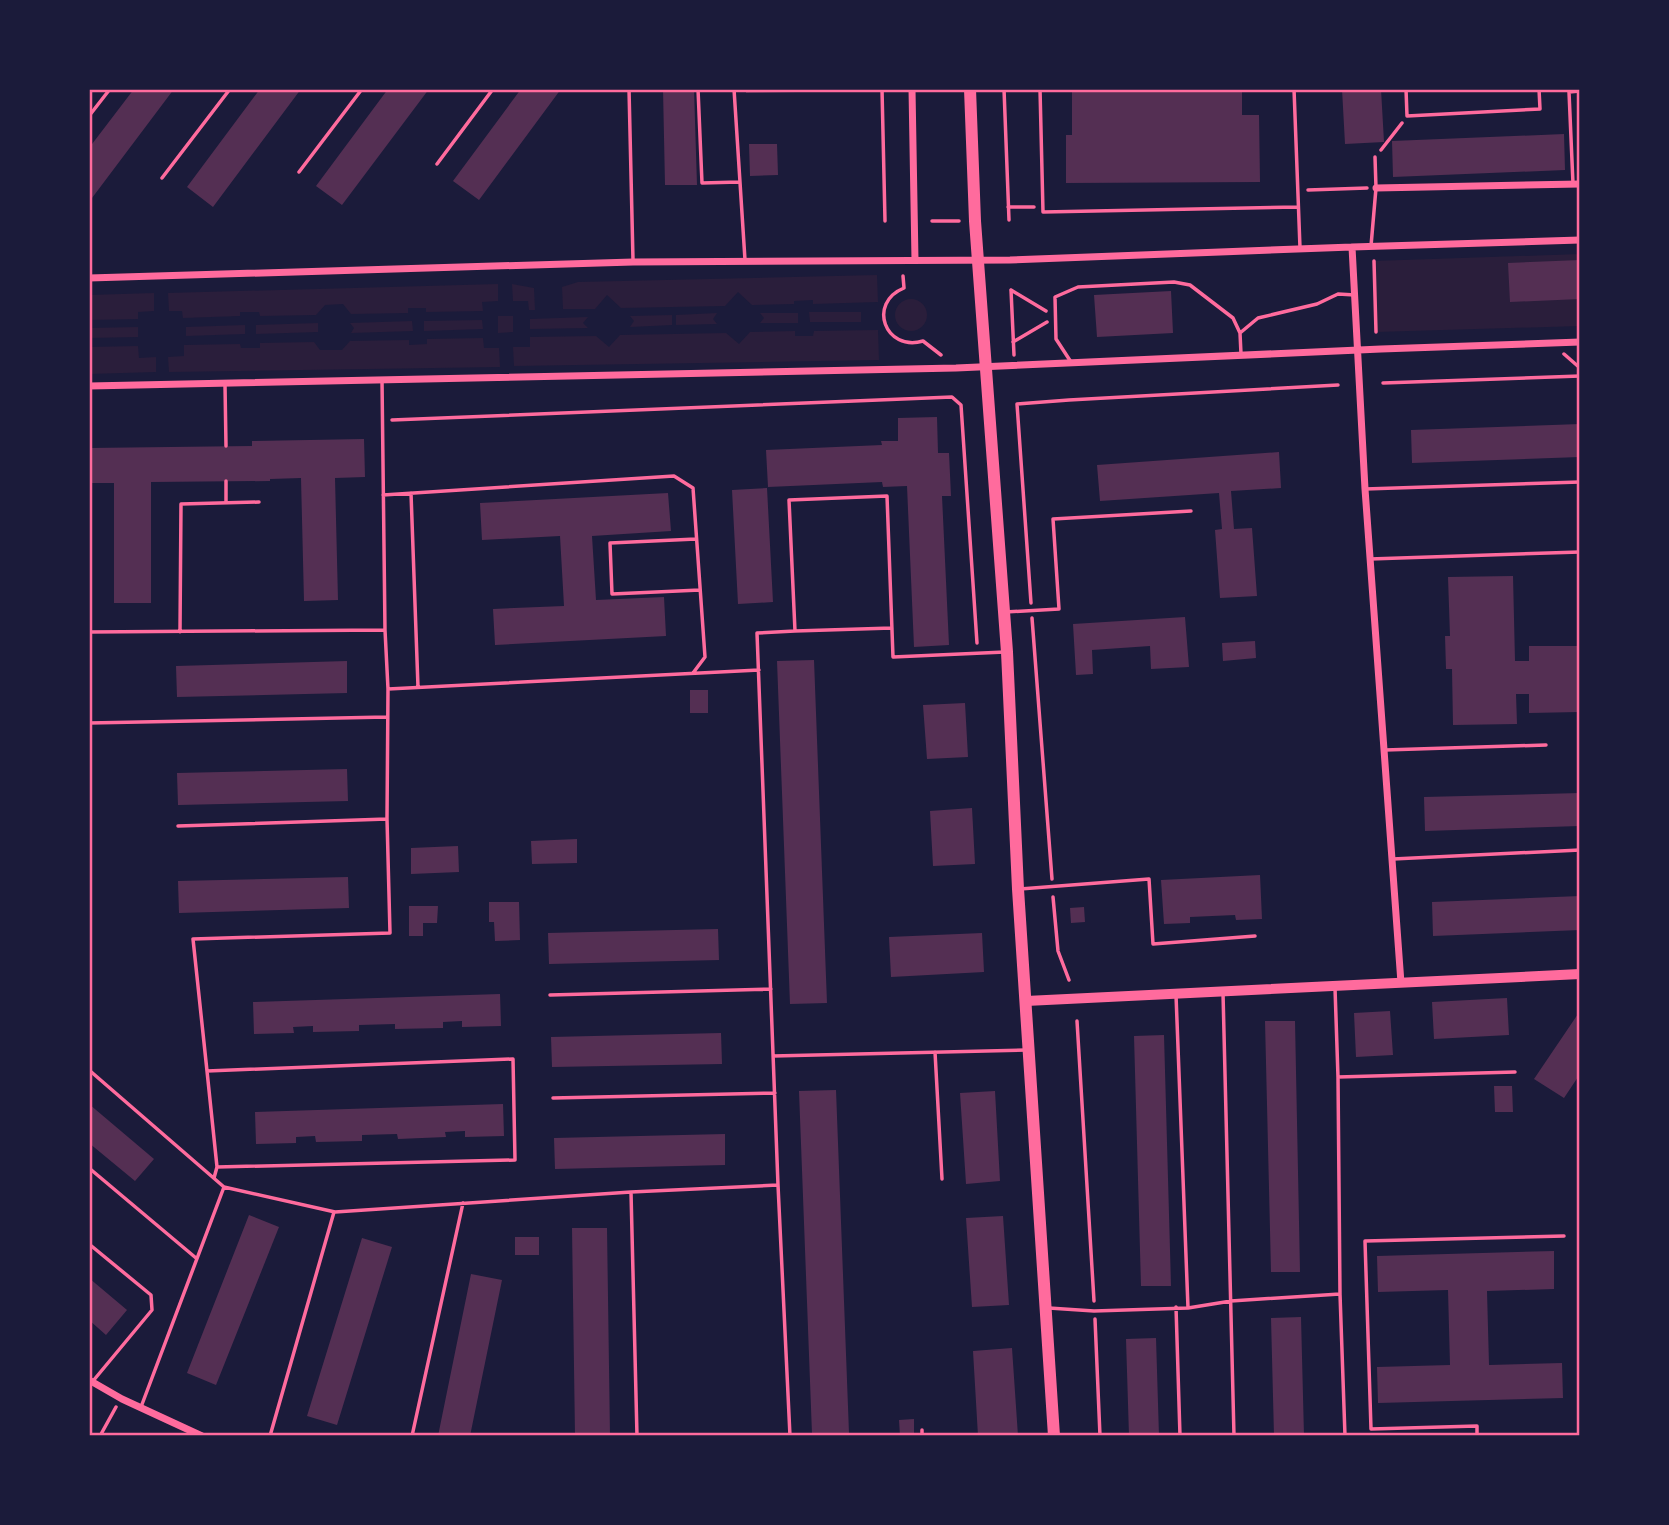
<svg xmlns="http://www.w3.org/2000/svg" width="1669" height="1525" font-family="Raleway,sans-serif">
<rect width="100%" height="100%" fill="#1b1b3a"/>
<path fill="#2a1e3b" d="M1580,254V326L1376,332L1374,261Z
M877,275L878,302L813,304V300L794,301V304L752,305L738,292L725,306L621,308L607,295L595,309H563L562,287L578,282Z
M498,284V301L482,302L483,311L426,312V308H408V313L351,314L343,304L325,305L316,315L260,316L259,312H240V316L183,318L182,311H169L168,293Z
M512,284L534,288L535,310H529L528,301H513Z
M154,293V311L138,312V319L89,320V295Z
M895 315a16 16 0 1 1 32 0a16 16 0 1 1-32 0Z
M809,312H861V322H810Z
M717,313L713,319L717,324L676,325V315Z
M760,313H798V323H760L764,318Z
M672,315V325L630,327L634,321L630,316Z
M498,316H513V332L498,333Z
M588,317L583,323L588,328L530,329V319Z
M482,320L483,329L424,331V321Z
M412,321L413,331L351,333L354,328L350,323Z
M318,323V332L256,334V325Z
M245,325V334L186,336V327Z
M138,327V337L89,338V328Z
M878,330L879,360L514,366L513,347H530V337L596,336L609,347L620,335L726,333L739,344L750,332L795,331V336H813L814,331Z
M483,338L484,348H499L500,367L169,372L168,357L184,356V345L240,344L241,348H260V343L314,342L320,350H342L350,341L409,340V345L427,344V339Z
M138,346L139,358L156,357V372L89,374V347Z"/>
<path fill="#542f53" d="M134,89H174L89,202V148Z
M260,89H301L213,207L187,187Z
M388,89H429L342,205L316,186Z
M521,89H561L479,200L453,181Z
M663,89H694L697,185H665Z
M746,89H798V92L746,93Z
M1072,89H1242V115H1259L1260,182L1066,183V135H1072Z
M1342,89H1381L1384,142L1345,144Z
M1564,134L1565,170L1393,177L1392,141Z
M749,144H777L778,175L750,176Z
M1580,260V299L1510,302L1508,263Z
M1171,291L1173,333L1097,337L1094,295Z
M937,417L938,453H949L951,496H942L949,645L914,647L907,486L883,487L882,482L768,487L766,450L882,445L881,441H898V418Z
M1580,424V457L1412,463L1411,430Z
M364,439L365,477L335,478L338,600L304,601L301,478L270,479V481L151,482V603H114V483H89V448L252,446V441Z
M1279,452L1281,488L1231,491L1234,529L1252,528L1257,596L1220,598L1215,530L1222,529L1219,493L1100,501L1097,465Z
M767,488L773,602L738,604L732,490Z
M668,493L671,531L592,536L596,600L664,597L666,636L495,645L493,609L564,606L560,536L482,540L480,503Z
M1513,576L1515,661H1529V646H1578L1579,712L1529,713V694H1516L1517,724L1453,725L1452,669H1446L1445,636H1450L1448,577Z
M1185,617L1189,667L1151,669L1150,646L1092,650L1093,674L1076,675L1073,624Z
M1255,641L1256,658L1223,661L1222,643Z
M814,660L827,1003L790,1004L777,661Z
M347,661V693L177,697L176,666Z
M690,690H708V713H690Z
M965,703L968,757L927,759L923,705Z
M347,769L348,801L178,805L177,773Z
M1580,793V826L1425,831L1424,797Z
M972,808L975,864L933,866L930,811Z
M577,839V863L532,864L531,841Z
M458,846L459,872L411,874V848Z
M1260,875L1262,919L1236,920L1235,915L1190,917V923L1164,924L1161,880Z
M348,877L349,908L179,913L178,881Z
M1580,896V930L1433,936L1432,902Z
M489,902H519L520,940L495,941L494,922H489Z
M409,906H438L437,923H423V936H409Z
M1084,907L1085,922L1071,923L1070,908Z
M718,929L719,960L549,964L548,933Z
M982,933L984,972L891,977L889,937Z
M500,994L501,1026L462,1027V1021L443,1022V1028L395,1029V1024L359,1025V1031L313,1032V1026L293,1027L294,1033L254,1034L253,1002Z
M1507,998L1509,1035L1434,1039L1432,1002Z
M1390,1011L1393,1055L1356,1057L1354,1013Z
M1580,1011V1074L1564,1098L1534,1079Z
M1265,1021H1295L1300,1272H1271Z
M721,1033L722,1064L552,1067L551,1037Z
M1164,1035L1171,1286H1141L1134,1036Z
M1494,1086H1512L1513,1112H1495Z
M836,1090L849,1433L812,1434L799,1091Z
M995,1091L1000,1181L966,1184L960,1093Z
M89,1104L154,1159L135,1181L89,1143Z
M503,1104L504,1136L465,1137V1131L445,1132L446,1137L398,1139L397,1134L362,1135V1141L316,1142L315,1136L296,1137V1143L256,1144L255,1112Z
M725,1134V1165L555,1169L554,1138Z
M249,1215L279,1227L216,1385L187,1373Z
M1003,1216L1009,1305L972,1307L966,1218Z
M572,1228H607L610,1436H575Z
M515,1237H539V1255H515Z
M362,1238L392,1247L337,1425L307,1416Z
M1554,1251V1289L1487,1291L1489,1365L1562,1363L1563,1398L1378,1403L1377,1367L1450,1365L1448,1290L1378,1292L1377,1256Z
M471,1274L502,1280L470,1436H438Z
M89,1278L127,1310L106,1335L89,1320Z
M1301,1317L1304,1436H1274L1271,1318Z
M1156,1338L1159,1436H1129L1126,1339Z
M1012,1348L1018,1436H978L973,1351Z
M914,1419V1436H900L899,1420Z"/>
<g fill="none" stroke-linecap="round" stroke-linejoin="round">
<path stroke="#ff6b9d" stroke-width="3.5" d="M882,89L885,221
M1004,89L1009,220
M1381,150L1402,123
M1308,190L1367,188
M1008,207H1034
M932,221H959
M1374,261L1376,332
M903,276L904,288C867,303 885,352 923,341L941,355
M1011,290L1046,311
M1011,290L1014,355
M1013,342L1047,322
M1564,354L1580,368
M1383,383L1580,376
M392,420L952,397L961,405L977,643
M1031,603L1017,404L1069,400L1338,385
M1032,618L1052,879
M1053,897L1058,951L1069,980
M1077,1021L1094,1301
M1095,1319L1100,1436
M100,1436L116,1407"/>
<path stroke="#ff6b9d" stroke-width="3.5" d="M629,89L633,260
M698,89L702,183L739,182
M734,89L745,260
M1040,89L1043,212L1298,207
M1294,89L1300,248
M1406,89L1407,116L1540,109L1539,89
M89,116L110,89
M437,164L493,89
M299,172L362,89
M162,178L230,89
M1573,184L1569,92L1580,91
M1371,246L1376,188L1375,157
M1241,354L1240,333L1258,318L1317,304L1338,294L1355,295
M1071,362L1056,339L1055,297L1078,287L1174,282L1190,285L1233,318L1240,333
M225,385L226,446
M1365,489L1580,482
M411,493L418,687
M383,495L674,476L693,488L705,657L693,673
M226,503V481
M696,539L610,543L612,594L700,590
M1370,559L1580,552
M1005,612L1059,609L1053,519L1191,511
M795,631L892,628
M89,632L385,630
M180,632L181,504L259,502
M388,689L759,670
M89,723L387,717
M1385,750L1546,745
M178,826L387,819
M1393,859L1580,850
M1020,889L1149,879L1153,944L1255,936
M1335,988L1338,1077L1340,1294L1345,1436
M1223,993L1234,1436
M550,995L771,989
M1176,995L1188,1308
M935,1052L942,1179
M773,1056L1026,1050
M89,1070L224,1187L335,1212L631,1192L778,1185
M207,1071L193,939L390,933L387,819L388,689L385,630L382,380
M1338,1077L1515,1072
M553,1098L775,1093
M89,1168L196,1258
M214,1178L217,1167L207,1071L513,1059L515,1160L217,1167
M631,1192L637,1436
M89,1244L151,1295L152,1310L93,1381
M1176,1307L1180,1436
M1049,1308L1094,1311L1188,1308L1231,1301L1340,1294
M141,1407L224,1187
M922,1430V1436
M270,1436L334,1212
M412,1436L463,1203
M790,1436L778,1185L757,633L795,631L789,500L887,496L893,657L1005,652
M1477,1436V1426L1371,1429L1365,1241L1564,1236"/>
<path stroke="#ff6b9d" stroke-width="7" d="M912,89L915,260
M1376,188L1580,184
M1352,247L1365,489L1401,983
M89,278L633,262L1010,260L1352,247L1580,240
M89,386L956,368L1381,349L1580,342
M89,1380L122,1399L202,1436"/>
<path stroke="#ff6b9d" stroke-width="10" d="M1026,1001L1580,974"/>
<path stroke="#ff6b9d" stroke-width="12" d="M970,89L975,221L1007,652L1018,889L1054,1436"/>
</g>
<rect width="1669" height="1525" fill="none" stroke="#1b1b3a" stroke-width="182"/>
<rect x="91" y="91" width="1487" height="1343" fill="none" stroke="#ff6b9d" stroke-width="2.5"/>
</svg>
